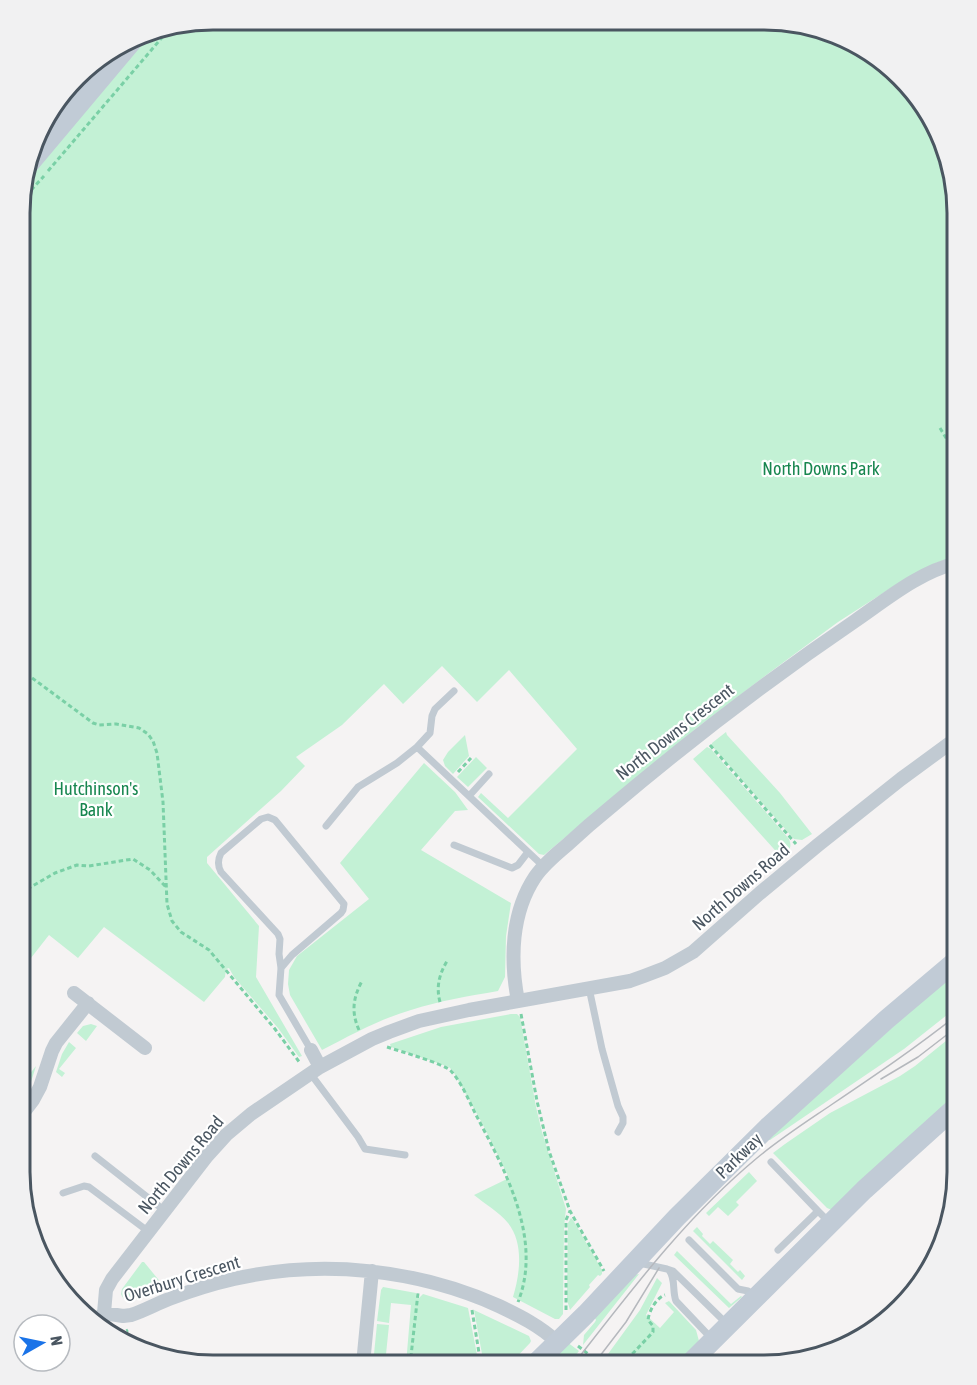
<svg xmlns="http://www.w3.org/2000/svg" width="977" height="1385" font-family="'Asap Condensed',sans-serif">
<rect width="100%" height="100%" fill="#f5f3f3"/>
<path fill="#c3f1d5" d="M213,20L789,21L881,59L938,128L957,213V556L936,563L905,579L838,622L769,673L698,727L544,855L539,854L478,797L481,793L508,818L577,749L509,670L477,702L442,666L403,704L384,684L342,725L296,757L305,766L281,791L207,857V863L259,926L256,977L302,1056L299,1057L278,1028L234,977L229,968L226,969L225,977L204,1002L104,927L78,958L49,935L20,972L21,188L23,182L153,30Z
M113,52L37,141L45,117L86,67Z
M726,732L727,735L780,793L812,834L802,840L794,839L712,746V743Z
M465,735L469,756L453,774L445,766L443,760L448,752Z
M707,747L711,749L789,839C793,848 788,852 782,858L693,759Z
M476,757L487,768L468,787L457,777Z
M424,763L455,792L468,810L455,811L421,850L511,903L506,936L505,977L498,991C469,996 439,1001 411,1010C380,1019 351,1035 322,1050L290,995L288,984L289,970L297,956L369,899L340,863Z
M957,969V1007L904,1049L770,1140H767Z
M511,1014H517L520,1017L536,1107L542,1132L566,1209L564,1227L563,1314L559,1319H555L513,1297C520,1274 524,1243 508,1223C499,1212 485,1204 474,1195L509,1178L482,1123L453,1071L449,1067L391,1047L390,1044L441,1027Z
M91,1024L97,1026L86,1041L77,1033L83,1026Z
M957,1032V1097L832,1210L827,1208L773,1153L785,1144L830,1113L900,1076L915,1066Z
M69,1042L76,1048L59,1069L65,1073L62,1077L56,1072L62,1054Z
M36,1066L30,1085L20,1101V1086Z
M749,1172L757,1181L736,1202L739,1205L728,1216L718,1207L709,1216L706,1213Z
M571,1218L573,1220L602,1270V1274L600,1276L598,1275L589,1285L590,1287L570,1310L567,1300L568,1223Z
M697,1227L703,1234L702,1236L710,1244L713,1241L733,1260L730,1264L738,1272L740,1270L745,1276L742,1280L693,1231Z
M677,1251L731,1304L741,1296L742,1297L729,1308L674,1255Z
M142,1262H144L162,1284V1287C154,1291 136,1301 128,1300C124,1300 123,1298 121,1294L122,1289Z
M639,1274L583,1345L584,1335L595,1322L596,1320L593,1315L634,1275Z
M657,1278L662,1283L646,1315L660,1328L674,1312L665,1303L669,1301L696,1330L699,1341L679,1365H600L640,1310Z
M383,1287L416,1293V1298H419L423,1294L468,1308L479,1365L406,1364L411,1305L391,1303L389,1323L377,1321L381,1290Z
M474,1310L529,1336L531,1341L530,1343L509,1365H484Z
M377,1324L389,1325L385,1364H373Z
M567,1342L579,1351L568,1365H545Z"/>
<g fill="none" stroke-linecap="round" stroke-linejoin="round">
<path stroke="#7ad0a6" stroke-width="3" stroke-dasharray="4.5 3" stroke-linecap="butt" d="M48,171L171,27
M21,201L44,176
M940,428L957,456
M20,669L93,723L99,725L116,724L139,728L148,734L153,741L157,753L163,802L167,904L172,921L181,932L209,950L275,1029L300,1063
M710,745L796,844
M458,772L471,758
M20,891L29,888L55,873L77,865L89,866L133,859L150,870L166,887
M440,1002C436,987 439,975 447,961
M521,1014L537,1101L549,1151L570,1211L604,1271
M359,1030C351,1012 353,998 362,981
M387,1047C399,1051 445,1064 451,1071C462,1083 469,1101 476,1115C505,1170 543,1239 518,1302
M472,1310L481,1365
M566,1310V1220L570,1211
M120,1335L128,1330
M578,1346L602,1365
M410,1365L418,1293
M622,1365L653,1332V1326L648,1320C649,1311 656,1298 665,1295"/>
<path stroke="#c1cad2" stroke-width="7" d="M417,747L430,733L432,716L435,709L454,691
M469,796L489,774
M326,826L358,787L397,763L417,747L543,866
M454,845L512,868L518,865L528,852
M281,968L292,955L341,913L343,910L344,904L275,820L268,817L261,819L221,853C218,859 217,865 221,872L278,934L280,939L279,954L281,968L279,995L311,1050
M589,988L602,1049L618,1106L623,1117V1123L618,1132
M310,1073L358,1137L365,1149L405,1155
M95,1156L165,1211
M771,1162L818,1211
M63,1193L84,1186L89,1187L149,1232
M689,1240L738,1289L748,1291L754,1296
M778,1250L818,1211L828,1221
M639,1263L667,1269L673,1271L726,1323
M669,1270C676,1279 672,1291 676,1301L712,1339"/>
<path stroke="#c1cad2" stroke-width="14" d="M74,993L145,1048
M518,1001C510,960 511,913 535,877C543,865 555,855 567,845C581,832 596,819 612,806C689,741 771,678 855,621C887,599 919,572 957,563
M311,1050L320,1067
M20,1117L33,1100L40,1087L52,1051L56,1043L88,1003
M104,1313L106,1290L112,1279L207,1156L226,1135L251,1114L320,1067L372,1039L389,1032L419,1021L469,1010L630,981L644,976L665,968L693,952L760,893L818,845L901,779L957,738
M94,1323L104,1313L123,1316L131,1315C144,1311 156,1304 169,1299C190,1291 212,1284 234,1279C322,1259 417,1269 499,1306C520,1316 540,1326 557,1342
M363,1364L372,1271"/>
<path stroke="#c1cbd6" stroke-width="20" d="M29,164L134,39
M534,1365L586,1314L677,1217L768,1127L886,1020L957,960
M688,1365L864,1190L957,1106"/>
<path stroke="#b5b8bd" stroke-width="1.5" d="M881,1079L918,1057L953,1030
M573,1365C630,1292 686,1217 757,1158C781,1138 806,1122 831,1105C874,1076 917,1047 957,1015
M593,1365L626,1322L659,1268"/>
</g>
<g text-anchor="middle" stroke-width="4.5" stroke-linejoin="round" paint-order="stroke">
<g font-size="18" fill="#17864f" stroke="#fff">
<text x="821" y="475">North Downs Park</text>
<text x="96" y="795">Hutchinson's<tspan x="96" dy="21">Bank</tspan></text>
</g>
<g font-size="18" fill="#4a5661" stroke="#fff">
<text transform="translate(675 732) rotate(-38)" y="6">North Downs Crescent</text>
<text transform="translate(741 887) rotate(-41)" y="6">North Downs Road</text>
<text transform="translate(739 1156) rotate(-44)" y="6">Parkway</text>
<text transform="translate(181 1165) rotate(-50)" y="6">North Downs Road</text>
<text transform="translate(182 1279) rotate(-17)" y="6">Overbury Crescent</text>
</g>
</g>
<path d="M0 0H977V1385H0ZM213 30H764A183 183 0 0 1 947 213V1172A183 183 0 0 1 764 1355H213A183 183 0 0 1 30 1172V213A183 183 0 0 1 213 30Z" fill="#f1f1f2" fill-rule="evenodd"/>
<path fill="none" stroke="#4a5661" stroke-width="3" d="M213 30H764A183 183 0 0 1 947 213V1172A183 183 0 0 1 764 1355H213A183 183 0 0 1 30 1172V213A183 183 0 0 1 213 30Z"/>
<g transform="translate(42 1343) rotate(81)"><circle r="28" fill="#ffffff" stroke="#b7bbc0" stroke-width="1.5"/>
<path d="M0-4.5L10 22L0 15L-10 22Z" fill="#1a73e8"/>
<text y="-9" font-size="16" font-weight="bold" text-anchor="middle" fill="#4a5661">N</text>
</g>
</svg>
